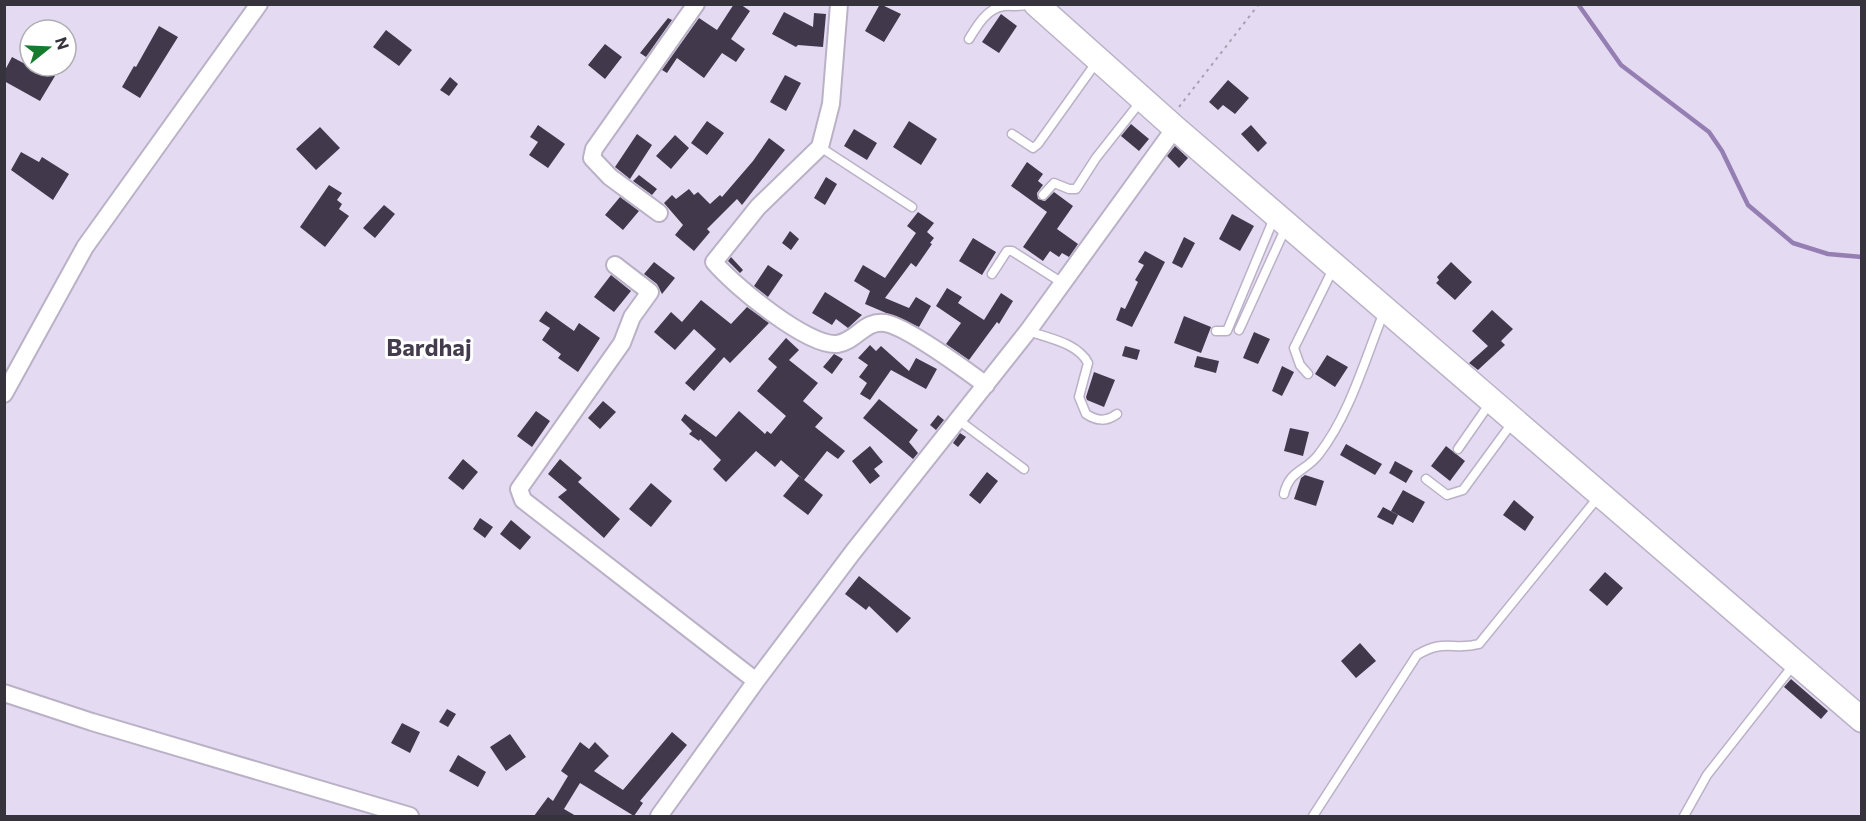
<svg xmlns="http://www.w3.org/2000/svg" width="1866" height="821" font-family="Commissioner,sans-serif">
<rect width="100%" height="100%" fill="#e4dbf2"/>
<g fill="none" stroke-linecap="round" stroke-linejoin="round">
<path stroke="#957eb2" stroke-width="4.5" d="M1578,4L1621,65L1709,132L1722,151L1748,205L1793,243L1828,254L1862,257"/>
</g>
<path fill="#41394b" d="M734,4H740L750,11L731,39L745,49L736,62L722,53L704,78L677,58L667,73L662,70L699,18L717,30Z
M880,4L901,14L884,42L865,31Z
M784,12L813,27L814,13L826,14L823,47L798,45L796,47L772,34Z
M1001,14L1017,26L999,53L982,42Z
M668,18L672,20L646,57L640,53Z
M159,26L178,37L140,98L122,87L134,66L136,67Z
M386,30L412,50L399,66L373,47Z
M605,44L622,57L605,79L588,65Z
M12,57L29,66H39L55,76L40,101L4,81V72Z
M785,75L801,83L786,111L770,102Z
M450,77L458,84L449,96L440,90Z
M1228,80L1249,98L1235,114L1223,105L1218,110L1209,102Z
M707,121L724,133L707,155L691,143Z
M909,121L937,139L921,165L893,147Z
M1131,124L1149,139L1139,151L1121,136Z
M538,125L565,144L548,168L529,155L538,142L530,137Z
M1251,125L1267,143L1258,152L1241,134Z
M320,127L340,148L316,170L296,149Z
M854,129L877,143L867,160L844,146Z
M637,134L652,145L630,179L615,167Z
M675,135L689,148L671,169L656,156Z
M769,138L785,150L742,205L737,199L707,229L710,232L694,251L675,235L683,225L664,203L672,195L676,199L689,189L694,195L698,192L710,204L720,195L722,197L753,161Z
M1175,146L1188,158L1179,168L1167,156Z
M21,152L39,162L42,157L69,174L53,200L11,170Z
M1027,162L1043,174L1038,181L1043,185L1037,193L1038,199L1045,201L1054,192L1073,206L1057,229L1078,244L1069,257L1062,253L1059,257L1050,251L1043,261L1023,247L1047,212L1011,186Z
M639,175L657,189L652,195L633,181Z
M826,177L837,184L825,205L814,198Z
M329,185L342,193L337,200L342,204L339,209L349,216L325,247L300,227Z
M620,197L639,211L623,230L605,215Z
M384,205L395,214L375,238L363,228Z
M918,212L934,223L927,232L934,238L930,243L932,244L916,267L911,263L885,298L909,308L916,297L931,306L919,327L865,304L870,291L854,281L863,265L885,278L916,233L907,226Z
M1232,214L1254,226L1240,251L1219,239Z
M790,231L799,239L791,250L782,243Z
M1184,237L1195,243L1182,268L1172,263Z
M973,238L996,252L982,275L959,261Z
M1145,251L1165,262L1132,327L1116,320L1121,307L1125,309L1138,282L1135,280L1144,265L1138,262Z
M731,257L743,270L740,273L728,261Z
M654,262L675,278L662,294L657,284L644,274Z
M1451,262L1472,282L1455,300L1436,283L1439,280L1437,277Z
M768,265L783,275L768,297L754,286Z
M611,275L631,291L614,312L594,297Z
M947,288L962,297L958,303L984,320L1001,293L1013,301L999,324L997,322L969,360L946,344L961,323L936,306Z
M825,292L862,315L848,328L836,319L832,325L812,313Z
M701,300L731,324L747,307L769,323L730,363L724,357L694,391L685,383L716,349L694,329L675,350L654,332L671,312L682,322Z
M1492,310L1513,329L1501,341L1505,345L1478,370L1469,363L1488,346L1472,331Z
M546,311L574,331L579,323L600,338L578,372L558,358L561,354L542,340L550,328L539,321Z
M1184,316L1211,327L1201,353L1174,343Z
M1254,332L1270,339L1258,364L1243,358Z
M786,338L799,350L789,360L818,383L803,401L823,418L815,427L845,451L838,459L827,451L804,480L781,460L775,467L756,451L726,482L713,469L721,460L700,439L699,441L689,434L692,431L681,420L685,414L716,437L739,411L765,434L767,431L771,434L786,416L757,391L777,367L768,359Z
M870,345L876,351L881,346L909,371L916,358L937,369L926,389L891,370L870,400L860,394L867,383L859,377L868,365L858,358Z
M1125,346L1140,350L1137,360L1122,356Z
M834,354L843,359L832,374L823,367Z
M1327,355L1348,367L1335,387L1315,374Z
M1197,356L1219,361L1216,373L1194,367Z
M1282,366L1294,372L1282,396L1272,391Z
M1094,372L1115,380L1104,407L1087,400L1086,397Z
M879,399L918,430L909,442L918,453L913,459L863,418Z
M603,401L616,412L600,429L588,418Z
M536,411L550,421L532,447L517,436Z
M938,415L944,420L936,430L930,425Z
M1290,428L1309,432L1303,456L1284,451Z
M960,433L966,437L958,447L953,443Z
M1346,444L1382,464L1375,475L1340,455Z
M870,446L883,462L874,469L880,476L870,484L852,461Z
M1446,446L1465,461L1450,481L1431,466Z
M463,459L478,472L463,490L448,478Z
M560,459L582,478L578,482L620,519L604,538L558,497L567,490L548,474Z
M1395,461L1413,471L1406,483L1389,473Z
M987,472L998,481L980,504L969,495Z
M1305,475L1324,481L1316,506L1294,499L1301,478Z
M799,476L823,495L808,515L783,496Z
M651,483L672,501L651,527L629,509Z
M1403,490L1425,502L1413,523L1391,511Z
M1514,500L1534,517L1525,531L1503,515Z
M1383,507L1398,515L1393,525L1377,517Z
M480,518L493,527L485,538L473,529Z
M511,520L531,537L520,550L500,534Z
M1605,572L1623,588L1607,606L1589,590Z
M859,576L911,618L897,633L869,606L866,610L845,594Z
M1360,643L1376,661L1356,678L1341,661Z
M1791,679L1828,711L1821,719L1784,687Z
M447,709L456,714L448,727L439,722Z
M402,723L420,732L410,753L391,743Z
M672,732L687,745L640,801L643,803L634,816L580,783L564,809L576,816H534L548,797L553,801L568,776L561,771L580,742L589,749L595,742L609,756L594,771L623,790Z
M510,734L526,757L506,771L490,747Z
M458,755L486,772L478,787L449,771Z"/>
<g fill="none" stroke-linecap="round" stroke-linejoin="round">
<g stroke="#bab1c7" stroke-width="11">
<path id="lane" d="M969,39C977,26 987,8 1004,6C1013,5 1019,8 1029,4
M1012,134L1033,148L1038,144L1098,60
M820,147L912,207
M1043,195L1054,183L1069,189H1076L1096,158L1141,101
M992,274L1007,251H1012L1061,282
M1239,330L1286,227
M1028,331C1048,338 1078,343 1088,363L1079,397L1086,414C1097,421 1106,422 1117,414
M1216,331H1227L1274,218
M1308,374L1300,365L1294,348L1333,269
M957,419L1024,469
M1458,449L1490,403
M1426,479L1447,495L1463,490L1512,423
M1284,494C1290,469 1306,472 1319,454C1350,414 1365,359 1384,312
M1313,816L1417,655C1445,638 1453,651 1479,644L1600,495
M1684,816L1707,775L1795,663"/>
</g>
<g stroke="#bab1c7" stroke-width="20">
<path id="street" d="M839,4L831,104L820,147L758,207L714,262C733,285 808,347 837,344C857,341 864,320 885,323C906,326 967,371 986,385
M659,213L610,177L592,158L594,149L696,4
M615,265L650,292L632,317L622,343L519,489L523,500L756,681
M4,394L85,247L259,4
M4,693L92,722L410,816
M659,816L756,681L853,552L1028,331L1175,128"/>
</g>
<g stroke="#bab1c7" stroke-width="27">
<path id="secondary" d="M1036,4L1175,128L1862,720"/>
</g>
<path stroke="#a8a1b3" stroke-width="2" stroke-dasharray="3 4.5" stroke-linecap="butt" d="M1179,107L1259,4"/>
<use href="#lane" stroke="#fff" stroke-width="8"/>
<use href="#street" stroke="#fff" stroke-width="16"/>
<use href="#secondary" stroke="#fff" stroke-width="24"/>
</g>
<g text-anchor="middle" stroke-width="6" stroke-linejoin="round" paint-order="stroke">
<g font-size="24" font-weight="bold" fill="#443c4e" stroke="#fff">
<text x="429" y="356">Bardhaj</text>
</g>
</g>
<rect width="1866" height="821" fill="none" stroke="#37333c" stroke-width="12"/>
<g transform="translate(48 48) rotate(72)"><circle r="28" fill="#ffffff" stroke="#afadb1" stroke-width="1.5"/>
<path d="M0-4.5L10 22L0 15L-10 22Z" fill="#157b2e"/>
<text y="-9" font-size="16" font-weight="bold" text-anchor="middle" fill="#37333c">N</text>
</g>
</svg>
